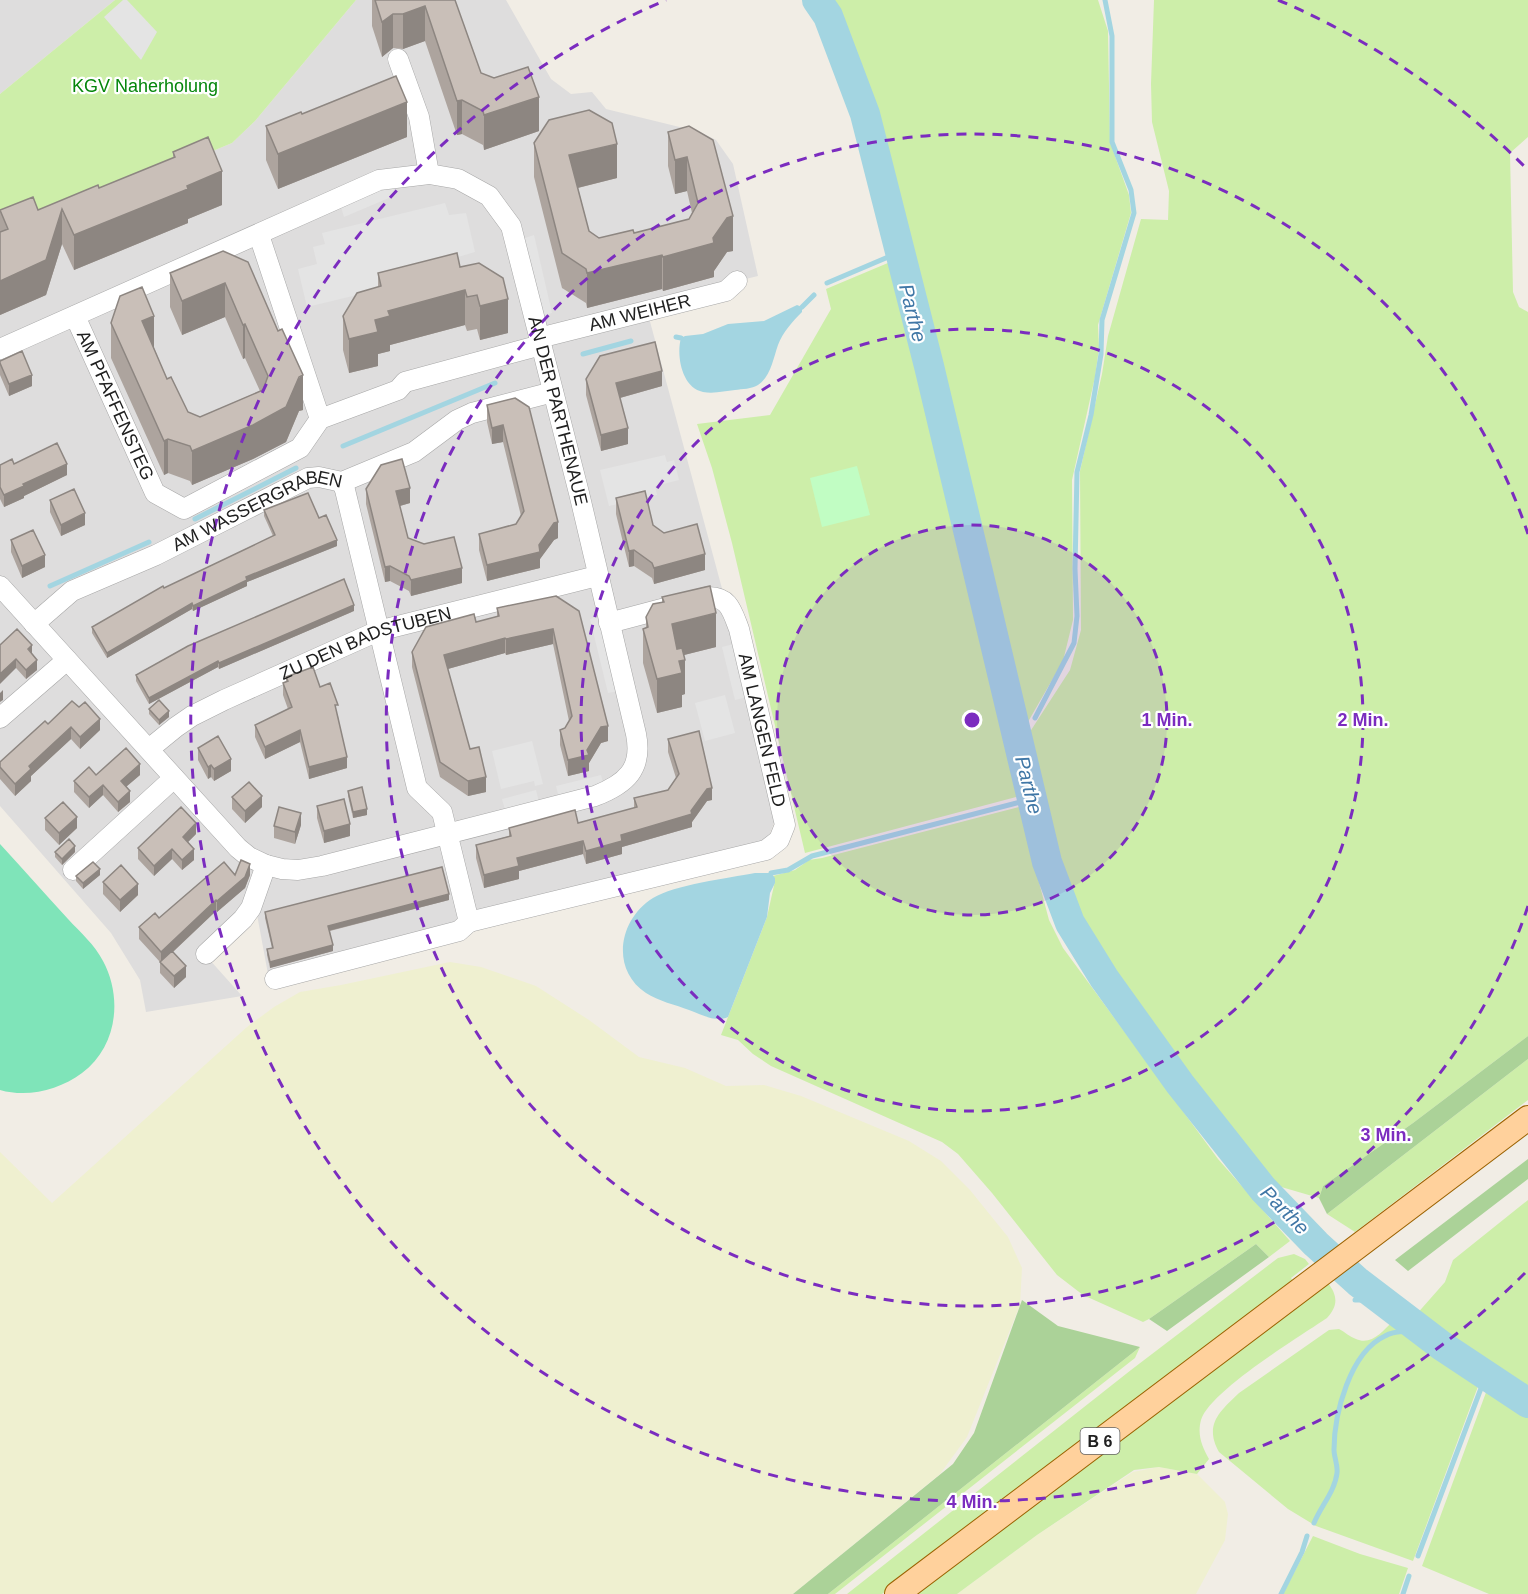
<svg xmlns="http://www.w3.org/2000/svg" width="1528" height="1594" font-family="Arial,sans-serif">
<rect width="100%" height="100%" fill="#f1ede5"/>
<path fill="#dedddd" d="M0,0H115L0,94Z
M356,0H506L551,79L571,94L592,92L606,109L700,132L716,140L733,164L758,276L645,303L734,633L775,820L766,844L476,912L464,935L270,985L256,909L232,923L200,949L242,996L146,1012L140,980L111,933L0,806V240L232,143L255,121Z"/>
<path fill="#eff0d0" d="M450,962L481,967L536,986L589,1020L639,1057L685,1068L726,1086L764,1085L801,1096L909,1141L941,1161L970,1190L1008,1237L1022,1268L1020,1305L967,1437L940,1474L793,1594H0V1152L52,1203L247,1027L274,1007L300,992L341,985Z
M1159,1467L1197,1474L1225,1502L1228,1514L1225,1540L1196,1594H957L1037,1535L1133,1472Z"/>
<path fill="#cdeea9" d="M115,0H356L255,121L232,143L0,240V94Z
M822,0H1098L1108,31L1110,142L1129,195L1131,213L1098,325L1099,348L1095,377L1072,480L1073,620L1063,661L1021,734L972,529L901,208L871,103L834,20Z
M1154,0H1528V137L1510,153L1513,292L1519,307L1528,312V1036L1413,1123L1323,1186L1319,1198L1271,1184L1202,1105L1120,990L1073,917L1024,741L1070,670L1081,630L1080,471L1102,374L1108,336L1141,219L1168,220L1169,191L1152,122L1151,84Z
M895,260L1024,795L805,853L732,543L712,468L697,424L770,415L831,309L826,289Z
M1019,807L1049,920L1063,948L1218,1159L1290,1241L1269,1257L1256,1244L1149,1319L1143,1322L1083,1295L1057,1275L992,1193L958,1154L942,1142L771,1066L753,1054L738,1040L721,1035L767,917L775,881L773,876L795,870L809,860L822,858Z
M1528,1059V1100L1355,1232L1327,1214Z
M1528,1200V1387L1415,1316L1445,1282L1453,1260Z
M1294,1254L1305,1259L1309,1264L1291,1278L1293,1281L882,1594H847L1131,1370L1278,1258Z
M1328,1283C1338,1296 1338,1306 1327,1318C1299,1337 1210,1391 1201,1420C1197,1435 1202,1446 1209,1459L1197,1474L1159,1467L1134,1470L1037,1535L957,1594H914Z
M1392,1322L1480,1381L1413,1561L1316,1526L1288,1509L1219,1452C1204,1425 1219,1412 1239,1393L1329,1330L1339,1329C1345,1332 1350,1337 1356,1339C1371,1346 1383,1331 1392,1322Z
M1140,1347L1135,1358L835,1594H828Z
M1488,1387L1528,1412V1594H1489L1422,1566Z
M1313,1536L1360,1554L1408,1568L1399,1594H1283Z"/>
<path fill="#abd298" d="M1528,1036V1059L1327,1214L1319,1198L1323,1186L1413,1123Z
M1528,1159V1179L1408,1271L1395,1260Z
M1256,1244L1269,1257L1167,1331L1149,1319Z
M1022,1300L1058,1326L1140,1347L828,1594H793L953,1464L974,1433Z"/>
<path fill="#c1fdc3" d="M857,466L870,515L822,527L810,478Z"/>
<path fill="#7fe4b9" d="M0,844C23,869 45,894 68,919C80,932 95,945 103,961C123,998 117,1047 82,1073C59,1090 28,1098 0,1090Z"/>
<path fill="#e4e4e4" d="M123,0H127L157,32L141,60L104,17Z
M393,185L396,195L344,217L341,207Z
M445,203L449,215L466,213L475,252L458,257L461,270L307,307L298,269L317,264L313,247L325,244L322,233Z
M534,235L552,313L542,316L522,239Z
M665,455L667,462L674,460L679,480L655,486L657,495L609,506L600,470Z
M600,616L618,691L608,693L590,619Z
M734,644L747,697L735,700L722,647Z
M725,695L735,733L705,741L695,703Z
M532,741L543,784L535,786L534,781L501,789L492,751Z
M601,775L604,786L559,798L556,786Z
M536,790L539,802L505,810L502,799Z"/>
<path fill="#a3d5e1" d="M797,305L802,307V312C792,322 783,332 778,345C773,359 771,376 758,385C752,389 742,389 735,390C725,391 714,394 703,392C682,388 676,356 681,338L685,336L703,334L728,324L764,321Z
M755,873H771L775,878V883L770,893L767,917L728,1017C715,1023 701,1014 689,1010C676,1005 658,1001 646,993C610,969 619,919 653,898C674,885 728,878 755,873Z"/>
<g fill="none" stroke-linecap="round" stroke-linejoin="round">
<path stroke="#a3d5e1" stroke-width="5" d="M827,283L900,252
M802,307L814,295
M676,337L681,338
M583,354L631,341
M343,446L495,383
M195,519L296,468
M50,586L149,542
M1035,718L1074,643L1077,616L1075,569L1077,472L1091,415L1101,354L1102,320L1134,213L1131,190L1112,142V36L1105,0
M1019,745L1025,735
M771,873L788,870L812,856L1032,799
M1355,1300H1368L1386,1303
M1314,1523C1321,1506 1335,1491 1337,1473C1338,1465 1334,1457 1334,1450C1334,1414 1350,1352 1385,1336C1398,1329 1413,1332 1426,1333
M1418,1556L1486,1375
M1281,1594L1302,1552L1307,1536
M1403,1594L1409,1576"/>
<path stroke="#a3d5e1" stroke-width="30" d="M817,0L828,16L865,114L929,366L1047,862L1070,923L1104,978L1180,1084L1263,1189L1316,1244L1358,1282L1442,1346L1528,1403"/>
<g stroke="#a7a7a7" stroke-width="21">
<g id="minor">
<path d="M398,59L419,117L429,174"/>
<path d="M259,235L320,419"/>
<path id="s1" d="M75,316L155,493L184,509L300,448L320,419L398,390L405,382L541,345"/>
<path id="s2" d="M539,338L726,291L737,281"/>
<path id="s3" d="M0,349L379,180L429,174L458,179L489,196L511,226L579,493L636,734C643,769 626,784 595,796L322,866L298,870L282,869L266,865L249,857L238,848L0,586"/>
<path d="M342,482L345,490L417,788L442,812L469,922L766,850L779,840L785,825L739,629C732,611 729,596 707,597L609,623"/>
<path id="s4" d="M34,624L72,591L156,555L308,478L319,477L342,482L414,452L457,420L472,413L553,392"/>
<path d="M0,718L67,660"/>
<path id="s5" d="M149,749L176,727L192,716L224,700L378,631L597,576"/>
<path d="M73,870L174,778"/>
<path d="M206,954L243,919L251,908L266,865"/>
<path d="M275,979L459,931L469,922"/>
</g>
</g>
<g stroke="#9b6200" stroke-width="26">
<path id="major" d="M897,1594L1528,1118"/>
</g>
<use href="#minor" stroke="#fff" stroke-width="20"/>
<use href="#major" stroke="#ffd19c" stroke-width="24"/>
</g>
<path fill="#ada49e" d="M372,0H455L481,73L539,131L484,150L483,145L462,134L457,135L425,41L403,49L393,48L382,57L372,26Z
M302,114L407,137L278,189L266,160V126Z
M689,126L733,251L727,252L714,271V277L663,291L662,289L587,308L586,303L562,288L534,177V143L617,178L578,188L589,231L599,238L634,233L689,219L692,213L687,191L675,194L668,166V132Z
M173,152L222,205L188,219V223L74,270L62,244L46,295L0,315V210H38L99,188L173,158Z
M223,251L303,410L299,411L286,442L253,459L192,485L190,481L168,473L164,475L111,358V323L154,348L167,379L188,412L200,417L260,391L245,358L243,359L225,317L182,335L170,307V273Z
M460,267L508,333L480,340L477,329L467,331L465,325L390,345V351L378,354V366L349,373L343,350V316L378,287V273Z
M0,361L32,386L9,396L0,375Z
M586,379L662,386L620,398L628,444L601,451L586,395Z
M515,398L558,538L554,540L540,559V568L487,581L479,550V534L516,524L521,516L503,442L492,444L487,422V405Z
M14,464L67,475L24,496V498L4,507L0,499V465Z
M366,489L410,503L400,506L408,538L462,583L411,596L409,591L390,581L385,582L366,504Z
M616,498L653,525L705,570L654,584L652,578L634,566L629,567L616,514Z
M50,500L85,525L61,536L50,512Z
M264,510L319,518L337,546L247,582V586L193,611L192,609L107,658L92,633V627L164,588L273,536L264,516Z
M11,540L45,567L22,578L11,552Z
M556,596L608,741L601,743L589,763V771L568,776L560,745V730L565,728L569,721L553,644L506,655L505,653L448,669L470,749L486,792L468,796L440,777L412,667V652L476,622L497,617V608Z
M662,597L716,647L684,655L685,694L682,695V707L657,713L643,663V629L646,628V617L662,602Z
M354,611L219,669L218,667L149,704L136,681V675Z
M0,645L32,654L37,670L26,679L16,668Z
M286,677L320,687L338,716L347,768L309,779L300,742L265,759L255,737V725L288,709L283,695V683L286,682Z
M149,709L169,717L159,725L149,714Z
M48,724L100,730L80,749L71,739L31,776V781L15,796L0,779V762Z
M668,739L712,800L707,801L692,822V827L622,847V854L586,864L583,854L519,871V879L484,888L476,858V845L509,836V828L578,823L634,808V798L668,790L676,778L668,752Z
M198,748L231,771L214,781L211,777L208,779L198,760Z
M96,775H140L126,787L130,802L118,812L103,795L89,808L74,792V781Z
M348,791L367,815L353,818L348,796Z
M232,797L262,807L245,823L232,809Z
M317,806L350,836L324,843L317,818Z
M45,818L77,828L59,845L45,830Z
M301,825L295,844L274,838V826Z
M196,834L188,842L194,860L182,870L172,859L154,876L138,859V848Z
M55,852H75L62,865L55,857Z
M100,875L83,889L76,881V876Z
M235,875H250L245,888L217,912L216,911L173,952L186,977L174,988L160,973V962L139,939V927L159,918Z
M103,882L138,895L120,912L103,894Z
M449,900L330,931L333,951L270,968L267,955V949L272,948L265,918V912Z"/>
<path fill="#8d8681" d="M425,6V41L403,49V14Z
M393,14V48L382,57V22Z
M539,97V131L484,150V115Z
M462,100V134L457,135V101Z
M407,102V137L278,189V154Z
M617,144V178L569,190V155Z
M687,157V191L675,194V160Z
M222,171V205L188,219V223L74,270V235Z
M62,209V244L46,295L0,315V281Z
M733,216V251L727,252L714,271V277L663,291V257L713,238L727,218Z
M662,255V289L587,308V273Z
M225,283V317L182,335V301Z
M465,290V325L390,345V351L378,354V366L349,373V339L388,311Z
M508,299V333L480,340V306Z
M154,316V350L142,321Z
M245,324V358L243,359V325Z
M662,371V386L616,399V383Z
M32,375V386L9,396V384Z
M303,375V410L299,411L286,442L253,459L192,485V451Z
M503,425V442L492,444V428Z
M628,428V444L601,451V435Z
M168,439V473L164,475V441Z
M67,464V475L24,496V498L4,507V495L23,484Z
M410,488V503L396,507V491Z
M85,513V525L61,536V525Z
M558,522V538L554,540L540,559V568L487,581V565L539,545L554,523Z
M337,540V546L247,582V586L193,611V606L246,577Z
M634,550V566L629,567V551Z
M705,554V570L654,584V568Z
M45,555V567L22,578V566Z
M390,566V581L385,582V567Z
M462,568V583L411,596V580Z
M192,603V609L107,658V653Z
M354,605V611L219,669V663Z
M716,613V647L672,658V624Z
M553,629V644L506,655V639Z
M505,638V653L444,670V655Z
M32,645V655L28,649Z
M16,659V668L0,684V674Z
M37,660V670L26,679V670Z
M685,660V694L682,695V707L657,713V679L679,661Z
M218,661V667L149,704V698Z
M3,690V700L0,702V693Z
M169,711V717L159,725V720Z
M100,719V730L80,749V737Z
M608,726V741L601,743L589,763V771L568,776V760L587,750L601,727Z
M71,727V739L31,776V781L15,796V784L29,766Z
M300,730V742L265,759V747Z
M347,757V768L309,779V767Z
M231,759V771L214,781V769Z
M140,764V775L121,791V781Z
M211,765V777L208,779V767Z
M486,777V792L468,796V781Z
M103,785V795L89,808V797Z
M712,788V800L707,801L692,822V827L622,847V854L586,864V851L621,835L691,811L707,789Z
M130,791V802L118,812V802Z
M262,796V807L245,823V811Z
M367,809V815L353,818V812Z
M301,813V825L295,844V832Z
M77,817V828L59,845V833Z
M196,823V834L183,847V837Z
M350,824V836L324,843V831Z
M583,841V854L519,871V879L484,888V875L517,858Z
M75,846V852L62,865V859Z
M172,849V859L154,876V866Z
M194,849V860L182,870V860Z
M250,864V875L245,888L217,912V901Z
M100,869V875L83,889V883Z
M138,884V895L120,912V900Z
M449,894V900L328,931V926Z
M216,900V911L161,963V952Z
M333,945V951L270,968V962Z
M186,966V977L174,988V976Z"/>
<path fill="#c9bfb8" stroke="#8d8681" stroke-width="1.5" d="M375,0H455L481,73L494,78L528,67L539,97L484,115L483,111L462,100L457,101L425,6L403,14H393L382,22Z
M396,76L407,102L278,154L266,126L301,112L302,114Z
M589,110L612,123L617,144L569,155L589,231L599,238L633,230L634,233L689,219L698,203L687,157L675,160L668,132L689,126L713,140L733,216L727,218L713,238L714,243L663,257L662,255L587,273L586,269L562,253L534,143L549,120Z
M208,137L222,171L187,186L188,189L74,235L62,209L46,260L0,281V232L8,229L0,210L33,197L38,210L98,185L99,188L175,157L173,152Z
M223,251L248,262L278,331L282,329L303,375L299,377L286,407L253,425L192,451L190,446L168,439L164,441L111,323L120,296L142,287L154,316L142,321L167,379L171,377L188,412L200,417L263,390L268,376L245,324L243,325L225,283L182,301L170,273Z
M457,253L460,267L479,263L503,278L508,299L480,306L477,295L467,297L465,290L388,311L390,316L375,320L378,332L349,339L343,316L357,293L381,286L378,273Z
M655,342L662,371L616,383L628,428L601,435L586,379L600,356Z
M22,351L32,375L9,384L0,363V361Z
M515,398L529,407L558,522L554,523L539,545L540,552L487,565L479,534L516,524L524,511L503,425L492,428L487,405Z
M57,443L67,464L23,484L24,486L4,495L0,487V465L12,459L14,464Z
M402,459L410,488L396,491L408,538L424,544L454,537L462,568L411,580L409,576L390,566L385,567L366,489L381,465Z
M74,489L85,513L61,525L50,500Z
M645,491L653,525L664,533L697,524L705,554L654,568L652,563L634,550L629,551L616,498Z
M308,493L319,518L326,515L337,540L246,577L247,580L193,606L192,603L107,653L92,627L163,586L164,588L275,535L264,510Z
M33,530L45,555L22,566L11,540Z
M344,579L354,605L219,663L218,661L149,698L136,675L188,646Z
M710,586L716,613L672,624L677,649L682,648L685,660L679,661L682,673L657,679L643,629L648,627L646,617L653,604L664,602L662,597Z
M556,596L579,611L608,726L601,727L587,750L589,755L568,760L560,730L565,728L572,716L553,629L506,639L505,638L444,655L470,749L479,747L486,777L468,781L440,762L412,652L426,627L474,614L476,622L499,616L497,608Z
M17,629L32,645L28,649L37,660L26,670L16,659L0,674V645Z
M313,667L320,687L330,683L338,705H335L347,757L309,767L300,730L265,747L255,725L292,707L283,683L288,681L286,677Z
M159,700L169,711L159,720L149,709Z
M72,701L79,707L85,702L100,719L80,737L71,727L29,766L31,769L15,784L0,767V762L45,721L48,724Z
M699,731L712,788L707,789L691,811L692,814L621,835L622,841L586,851L583,841L517,858L519,866L484,875L476,845L511,836L509,828L575,810L578,823L637,807L634,798L668,790L679,774L668,739Z
M218,736L231,759L214,769L211,765L208,767L198,748Z
M126,748L140,764L121,781L130,791L118,802L103,785L89,797L74,781L89,767L96,775Z
M249,782L262,796L245,811L232,797Z
M362,787L367,809L353,812L348,791Z
M344,799L350,824L324,831L317,806Z
M63,802L77,817L59,833L45,818Z
M181,807L196,823L183,837L194,849L182,860L172,849L154,866L138,848Z
M279,807L301,813L295,832L274,826Z
M69,839L75,846L62,859L55,852Z
M241,860L250,864L245,877L217,901L216,900L161,952L139,927L155,913L159,918L224,862L235,875Z
M93,862L100,869L83,883L76,876Z
M121,865L138,884L120,900L103,882Z
M442,867L449,894L328,926L333,945L270,962L267,949L273,948L265,912Z
M172,951L186,966L174,976L160,962Z"/>
<circle cx="972" cy="720" r="195" fill="#7b2cbf" fill-opacity=".12"/>
<g fill="none" stroke="#7b2cbf" stroke-width="3" stroke-dasharray="10 8">
<circle cx="972" cy="720" r="195"/>
<circle cx="972" cy="720" r="391"/>
<path d="M1528 906A586 586 0 1 1 1528 534"/>
<path d="M1525 1273A782 782 0 1 1 666 0M1278 0A782 782 0 0 1 1525 167"/>
</g>
<g text-anchor="middle" stroke-width="4.5" stroke-linejoin="round" paint-order="stroke">
<rect fill="#fff" stroke="#636363" stroke-width="1.5" x="1080.5" y="1428" width="39" height="26" rx="4.5"/>
<g font-size="16" font-weight="bold" fill="#202020">
<text x="1100" y="1447">B 6</text>
</g>
<g font-size="18" fill="#05860b" stroke="#fff">
<text x="145" y="92">KGV Naherholung</text>
</g>
<g font-size="18" fill="#202020" stroke="#fff">
<text dy="6" stroke="none"><textPath href="#s2" startOffset="104">AM WEIHER</textPath></text>
<text dy="6" stroke="none"><textPath href="#s1" startOffset="98">AM PFAFFENSTEG</textPath></text>
<text dy="6" stroke="none"><textPath href="#s3" startOffset="758">AN DER PARTHENAUE</textPath></text>
<text dy="6" stroke="none"><textPath href="#s4" startOffset="254">AM WASSERGRABEN</textPath></text>
<text dy="6" stroke="none"><textPath href="#s5" startOffset="243">ZU DEN BADSTUBEN</textPath></text>
<text transform="translate(762 730) rotate(77)" y="6">AM LANGEN FELD</text>
</g>
<g font-size="20" font-style="italic" fill="#4077a6" stroke="#fff">
<text transform="translate(913 313) rotate(76)" y="7">Parthe</text>
<text transform="translate(1029 785) rotate(76)" y="7">Parthe</text>
<text transform="translate(1285 1210) rotate(45)" y="7">Parthe</text>
</g>
</g>
<circle cx="972" cy="720" r="9" fill="#7b2cbf" stroke="#fff" stroke-width="3"/>
<g font-size="18" text-anchor="middle" font-weight="bold" fill="#7b2cbf" stroke="#fff" stroke-width="4.5" stroke-linejoin="round" paint-order="stroke">
<text x="1167" y="726">1 Min.</text>
<text x="1363" y="726">2 Min.</text>
<text x="1386" y="1141">3 Min.</text>
<text x="972" y="1508">4 Min.</text>
</g>
</svg>
